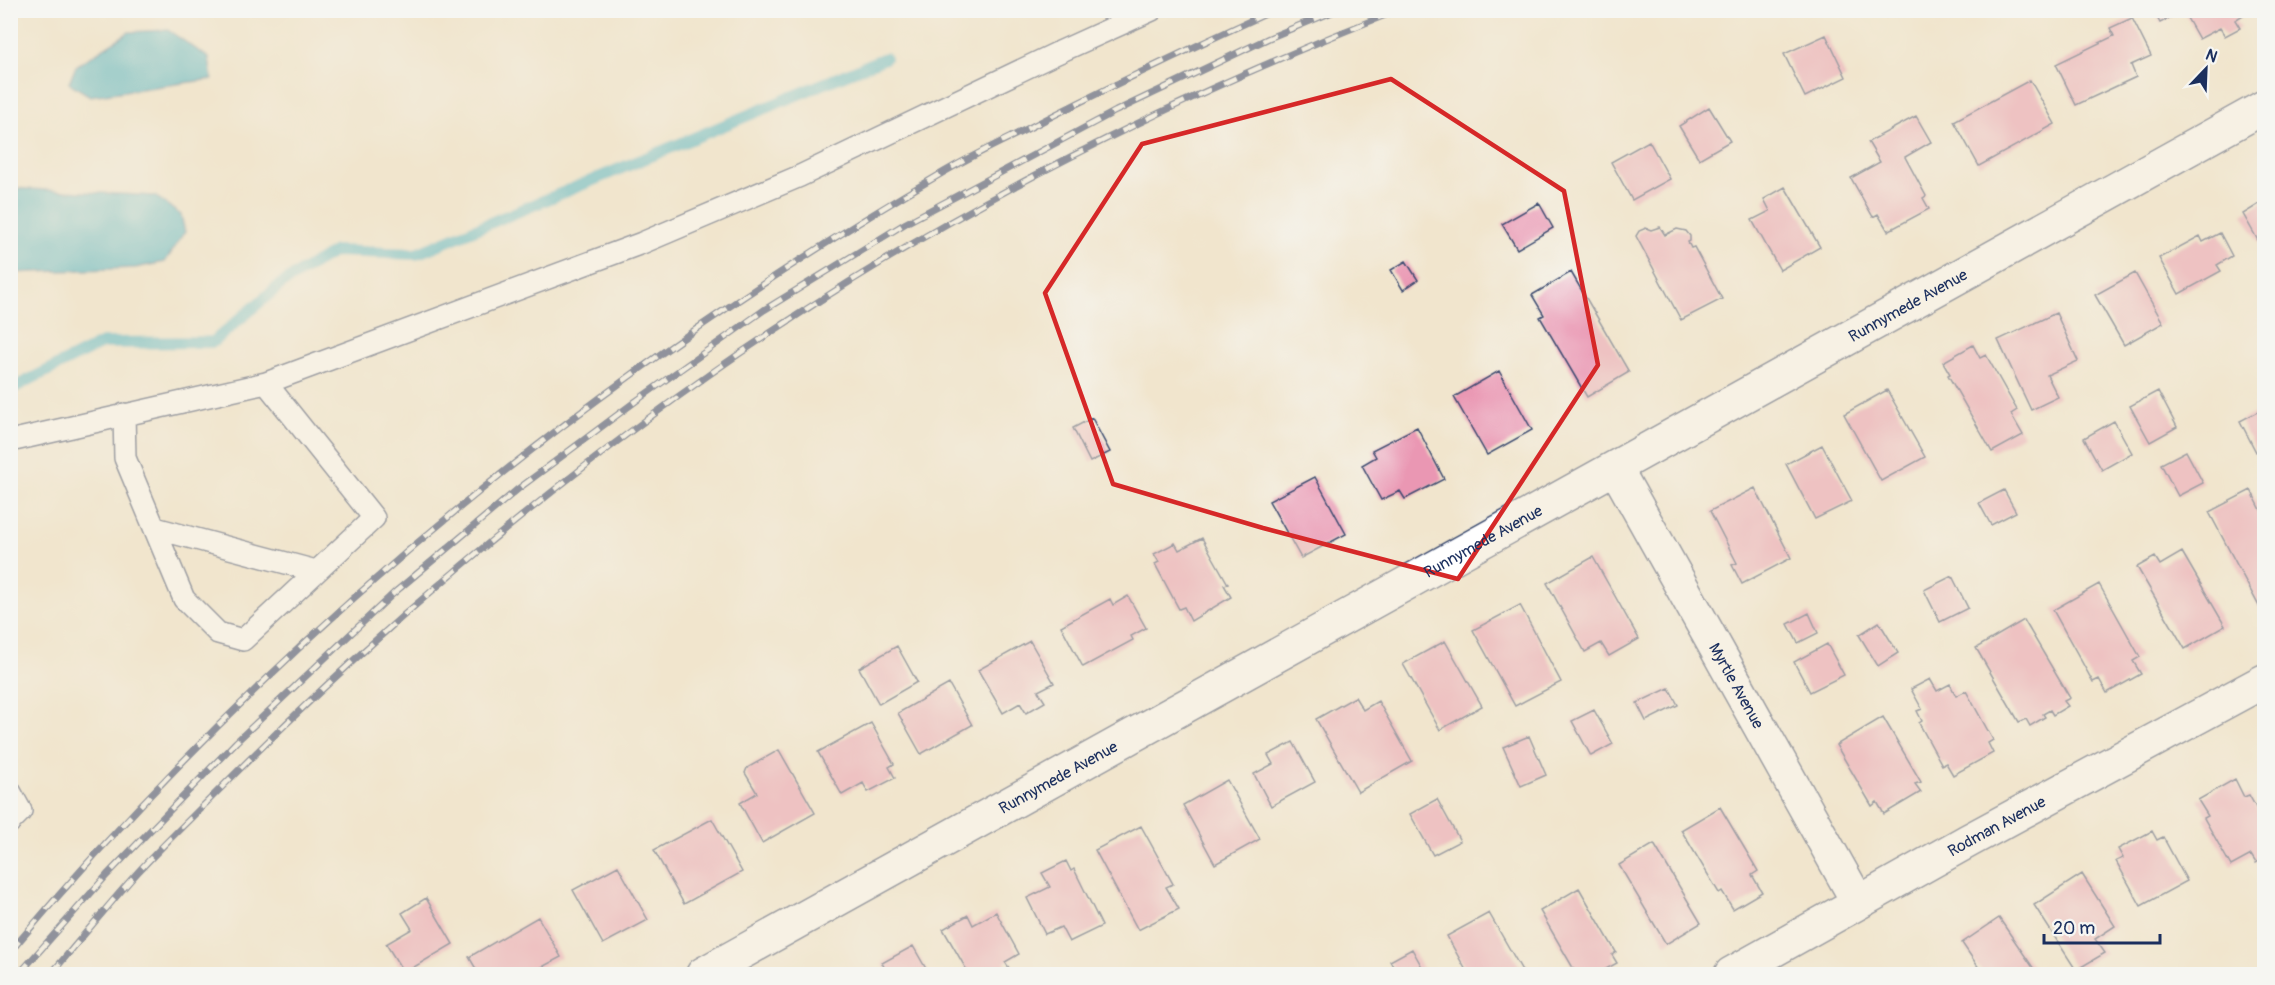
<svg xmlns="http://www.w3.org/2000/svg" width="2275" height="985" font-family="Pangolin,sans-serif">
<rect width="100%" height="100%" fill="#f6f6f2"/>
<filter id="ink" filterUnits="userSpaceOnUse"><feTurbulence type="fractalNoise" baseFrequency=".0167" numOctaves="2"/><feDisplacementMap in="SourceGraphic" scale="12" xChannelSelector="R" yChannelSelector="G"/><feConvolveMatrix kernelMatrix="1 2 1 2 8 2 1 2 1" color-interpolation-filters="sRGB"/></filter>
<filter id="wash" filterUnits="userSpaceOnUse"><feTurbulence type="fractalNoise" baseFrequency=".008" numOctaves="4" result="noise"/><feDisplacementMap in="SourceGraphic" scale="24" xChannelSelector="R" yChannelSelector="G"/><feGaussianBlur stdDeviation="1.35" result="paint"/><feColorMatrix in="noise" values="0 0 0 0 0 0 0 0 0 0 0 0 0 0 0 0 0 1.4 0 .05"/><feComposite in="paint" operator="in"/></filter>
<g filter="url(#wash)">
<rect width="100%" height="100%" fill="#f1e5cd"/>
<path fill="#49b3c7" stroke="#327192" stroke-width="1.5" d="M168,30L209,58L212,79L90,96L69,83L76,66L129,32Z
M11,188L155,196L181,215L185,232L165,262L135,268L11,273Z"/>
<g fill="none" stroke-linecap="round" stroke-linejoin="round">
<path stroke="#49b3c7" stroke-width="12" d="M10,387L13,388L102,343L213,342L281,284L335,251L416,254L885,58"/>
</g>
<g id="blocks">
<path fill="#ea97b3" d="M2153,10H2251L2235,20L2240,28L2225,36L2220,28L2199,39L2183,11L2160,23Z
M2132,18L2151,56L2131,65L2136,77L2076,105L2056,64L2114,36L2110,28Z
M1826,35L1846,77L1805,97L1784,54Z
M2030,80L2055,124L1979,166L1954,121Z
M1709,107L1730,141L1699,159L1679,126Z
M1916,116L1931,142L1905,157L1926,196L1923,198L1929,209L1888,231L1878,214L1873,217L1851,178L1880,162L1868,142Z
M1649,141L1670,179L1632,200L1611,162Z
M1785,187L1820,247L1780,270L1752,220L1770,211L1764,199Z
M2264,201V251L2243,214Z
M1539,203L1553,228L1517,249L1502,224Z
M1660,227L1665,235L1677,229L1686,231L1690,236V241L1688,242L1691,248L1694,247L1722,299L1681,320L1636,236L1639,231L1646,228L1651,230Z
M2220,233L2232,256L2217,265L2221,271L2179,294L2159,258L2200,236L2203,242Z
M1406,261L1418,280L1403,290L1391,270Z
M1571,272L1629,372L1587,397L1540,317L1544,315L1532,295Z
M2135,273L2163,323L2124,345L2095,295Z
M2056,313L2078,361L2047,375L2058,397L2031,410L1998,340Z
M1973,345L1980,358L1986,355L2017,410L2011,414L2023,435L1992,452L1948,375L1950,374L1943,362Z
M1499,371L1532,430L1487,455L1454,397Z
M1887,390L1925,457L1881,481L1844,414Z
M2158,391L2177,427L2150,442L2130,406Z
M2261,410L2264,416V447L2256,452L2240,421Z
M1092,418L1110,452L1090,462L1073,428Z
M2114,421L2132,453L2102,470L2084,438Z
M1417,427L1444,479L1405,499L1400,491L1381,500L1362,465L1376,457L1372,450Z
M1822,445L1852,501L1815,519L1786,464Z
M2186,451L2203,483L2178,496L2161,464Z
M1315,477L1346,534L1301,558L1269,501Z
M1755,488L1791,558L1742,584L1732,565L1737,563L1710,511Z
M2004,490L2016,512L1991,525L1979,503Z
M2251,490L2264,516V605L2260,608L2209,512Z
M1202,538L1228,584L1224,585L1231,597L1191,621L1184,607L1179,609L1155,564L1159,562L1154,554L1175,543L1179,550Z
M2182,552L2225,626L2185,649L2137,567L2155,557L2160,565Z
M1593,557L1639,639L1609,656L1601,643L1585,652L1547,583Z
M1952,576L1968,608L1940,622L1924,590Z
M2099,584L2140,657L2133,661L2141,674L2107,693L2099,679L2093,682L2053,610Z
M1128,596L1146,628L1131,636L1133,640L1083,667L1061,626L1110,599L1113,605Z
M1520,605L1561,682L1515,706L1473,630Z
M1809,613L1818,633L1798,643L1788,624Z
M2024,620L2070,698L2064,701L2068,706L2053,715L2050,710L2043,714L2045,717L2030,726L2026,719L2019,722L1976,648Z
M1879,622L1898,653L1878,666L1859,635Z
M1030,641L1054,683L1038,691L1045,702L1026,713L1020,703L1003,713L978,670Z
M1445,641L1482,706L1440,730L1403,664Z
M1827,644L1844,675L1810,692L1794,662Z
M897,646L917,682L879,704L859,668Z
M1930,679L1937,691L1950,684L1956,696L1966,691L1993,740L1988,743L1993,753L1953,775L1946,763L1942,765L1919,723L1922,721L1917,711L1922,709L1911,689Z
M949,684L972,725L921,754L898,713Z
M1669,688L1678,705L1646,721L1637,703Z
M1355,697L1363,710L1378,701L1412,761L1358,792L1316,719Z
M1594,710L1613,744L1591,756L1572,721Z
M1883,717L1921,782L1915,784L1921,792L1884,814L1877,802L1872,806L1836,745Z
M871,723L894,764L889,767L895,778L868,792L863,783L842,795L818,752Z
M1529,736L1546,775L1521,786L1503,747Z
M1293,742L1315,782L1271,806L1254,774L1273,764L1268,755Z
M779,750L815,813L762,843L740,803L757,793L745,773L747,768Z
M2235,779L2244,797L2249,795L2264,822V858L2256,863L2251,855L2231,866L2204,818L2208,816L2198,800Z
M1227,780L1260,839L1215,864L1183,805Z
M1437,799L1460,841L1433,855L1410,814Z
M1720,807L1758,871L1752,875L1762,892L1733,909L1722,891L1719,893L1681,830Z
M712,819L742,872L684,904L654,850Z
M1141,826L1173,884L1166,887L1179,909L1138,930L1095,850Z
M2152,831L2157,840L2163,837L2187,881L2141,906L2116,861L2123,858L2118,849Z
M1654,844L1701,923L1666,944L1619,865Z
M1066,861L1071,871L1074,869L1102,926L1069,942L1061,927L1045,934L1027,898L1050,887L1042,873Z
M618,866L648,920L603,944L573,890Z
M2082,874L2115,926L2095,939L2105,953L2076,970L2034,905Z
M1579,888L1616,952L1612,955L1617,963L1597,974H1583L1581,970L1576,973L1540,911Z
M426,898L453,944L404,973L386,944L412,929L402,913Z
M996,912L1019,954L1005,962L1013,974H969L943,929L968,915L973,925Z
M1489,913L1524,974H1468L1447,936Z
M538,917L561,957L529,974H479L469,957Z
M1999,918L2034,969L2026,974H1983L1962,943Z
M913,946L929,974H888L882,963Z
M1412,949L1426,974H1382L1394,968L1390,961Z"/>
</g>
</g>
<g filter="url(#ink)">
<use href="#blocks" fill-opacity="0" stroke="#3b4a6f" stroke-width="1.5"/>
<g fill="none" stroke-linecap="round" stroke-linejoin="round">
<g stroke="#3b4a6f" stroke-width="24">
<path id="lane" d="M124,414L125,458L184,599L218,633L243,640L374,518L266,383
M10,441L266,383L642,243L800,176L1055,54L1152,10
M155,528L316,571
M10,791L21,811L10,822"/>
</g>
<g stroke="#3b4a6f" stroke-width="36">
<g id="street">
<path id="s1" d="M1616,469L1858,902"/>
<path id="s2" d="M703,974L2264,107"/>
<path id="s3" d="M1731,974L1968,841L2264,681"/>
</g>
</g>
<use href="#lane" stroke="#fff" stroke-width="21"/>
<use href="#street" stroke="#fff" stroke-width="33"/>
<g stroke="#1b2f5e" stroke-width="7">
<path id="rail" d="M10,952C275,637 589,378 944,172C971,156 1001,142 1029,128C1110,86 1191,48 1274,10
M19,974L107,875L236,742L394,593L518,489L636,401L764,310L906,223L1116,111L1269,38L1337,10
M51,974C80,940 108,905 138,872C161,847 185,824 209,800C272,736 337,674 404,615C529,506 660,404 799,314C986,192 1191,91 1398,10"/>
</g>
<use href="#rail" stroke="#f6f6f2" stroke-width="4.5" stroke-dasharray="14" stroke-linecap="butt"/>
</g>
</g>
<path d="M0 0H2275V985H0ZM1391,79L1564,191L1598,365L1458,579L1263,528L1113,484L1045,293L1142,144Z" fill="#f1e5cd" fill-opacity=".55" fill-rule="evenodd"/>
<path fill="none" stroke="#d62828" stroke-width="4.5" stroke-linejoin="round" d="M1391,79L1564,191L1598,365L1458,579L1263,528L1113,484L1045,293L1142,144Z"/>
<g text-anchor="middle" stroke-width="5" stroke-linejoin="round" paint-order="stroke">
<g font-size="16" fill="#1b2f5e" stroke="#f6f6f2">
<text dy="6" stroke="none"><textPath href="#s2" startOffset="1378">Runnymede Avenue</textPath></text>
<text dy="6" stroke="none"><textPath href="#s2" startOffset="892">Runnymede Avenue</textPath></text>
<text dy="6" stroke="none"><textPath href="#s1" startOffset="248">Myrtle Avenue</textPath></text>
<text dy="6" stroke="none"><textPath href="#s2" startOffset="406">Runnymede Avenue</textPath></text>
<text dy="6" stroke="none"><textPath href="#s3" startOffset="304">Rodman Avenue</textPath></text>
</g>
</g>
<rect width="2275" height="985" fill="none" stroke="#f6f6f2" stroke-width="36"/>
<g transform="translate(2206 69) rotate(23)" stroke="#f6f6f2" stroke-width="4.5" paint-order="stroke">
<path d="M0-4.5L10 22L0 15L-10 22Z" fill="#1b2f5e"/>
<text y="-9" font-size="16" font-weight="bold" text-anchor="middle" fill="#1b2f5e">N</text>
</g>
<path d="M2044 934v9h116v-9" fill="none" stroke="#1b2f5e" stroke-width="3"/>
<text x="2053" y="934" font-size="18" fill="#1b2f5e" stroke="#f6f6f2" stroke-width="4.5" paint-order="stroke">20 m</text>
</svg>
